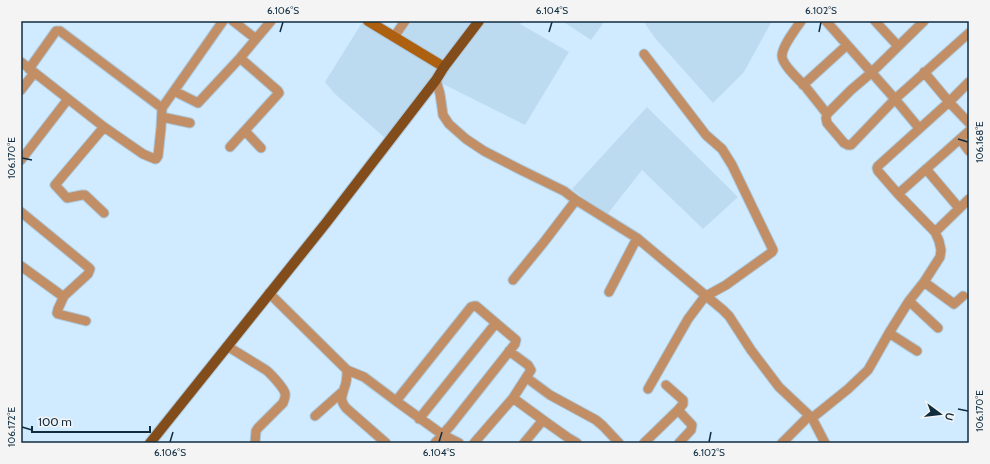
<svg xmlns="http://www.w3.org/2000/svg" width="990" height="464" font-family="Cabin,sans-serif">
<rect width="100%" height="100%" fill="#d0ebff"/>
<path fill="#bddbf0" d="M363,21H374L397,34L406,21H523L520,24L569,52L525,125L435,80L385,138L335,94L325,82Z
M562,21H605L591,40Z
M643,21H772L744,72L713,103L655,38Z
M647,107L738,197L703,229L642,170L606,216L572,189Z"/>
<g fill="none" stroke-linecap="round" stroke-linejoin="round">
<g stroke="#adc9dd" stroke-width="11">
<path id="street" d="M233,21L256,39
M801,21C796,29 782,46 782,56C782,64 798,79 804,85C812,95 820,105 827,114
M826,21L895,99L919,128
M875,21L898,46
M924,21L871,73L851,90L827,114L826,118L827,123L844,143L848,145H851L895,99L969,33
M394,37L405,21
M644,54L706,135L722,149L732,165L773,250L772,252L726,285L706,296L703,299L688,319L648,389
M21,62L104,127L143,154L155,159H156L158,156L161,128L162,108L223,21
M29,69L56,31H60L162,108
M924,72L949,102L969,123
M436,80L440,94L443,115L449,124L466,139L484,151L521,170L564,191L576,200L637,238L723,310L729,316L751,350L779,387L812,418L825,443
M969,82L949,102L878,166L877,168L878,171L898,194L935,232L969,199
M803,85L847,45
M21,90L34,73
M174,91L198,103L240,58L271,21
M162,117L190,123
M104,127L55,185L67,198L82,195H85L104,213
M245,131L261,148
M960,139L969,151
M230,147L279,93L278,91L240,58
M21,160L68,99
M926,169L959,208
M898,194L969,131
M21,212L88,267L90,269L88,274L64,296L61,295L21,266
M513,280L544,242L576,200
M924,282L954,304L963,296
M609,292L637,238
M269,293L347,370L364,377L396,401L471,307L474,306H476L516,340L515,344L451,425L435,443
M64,296L58,309L57,313L58,314L86,321
M909,301L938,328
M889,333L917,351
M227,346L266,370C271,374 283,387 285,393C286,397 284,400 283,403L258,428L256,431L255,443
M509,351L528,365L531,370L513,398L543,420
M347,370C347,375 347,381 345,386C342,396 339,399 346,408L386,443
M527,378L550,395L596,420L603,426L619,443
M666,385L683,400V404L678,410L692,425L691,430L679,443
M396,401L443,435L459,443
M315,416L342,392
M812,418L848,389L868,370L872,363L889,333L909,301L924,282L940,257L941,250L939,241L935,232
M419,419L496,323
M474,443L513,398
M524,443L543,420L567,437L577,443
M644,443L678,410
M782,443L809,416"/>
</g>
<g stroke="#adc9dd" stroke-width="12">
<path id="secondary" d="M368,21L444,67"/>
</g>
<g stroke="#adc9dd" stroke-width="12">
<path id="primary" d="M150,443L326,223L436,80L444,67L479,21"/>
</g>
<use href="#street" stroke="#c28e65" stroke-width="9"/>
<use href="#secondary" stroke="#ac6010" stroke-width="10"/>
<use href="#primary" stroke="#834d1b" stroke-width="10"/>
</g>
<path fill="none" stroke="#102d40" stroke-width="1.5" d="M280,32L283,22M549,32L552,22M819,32L821,22M958,139L968,142M22,158L32,160M958,409L968,411M22,427L32,430M170,442L173,432M439,442L442,432M709,442L711,432"/>
<rect width="990" height="464" fill="none" stroke="#f4f4f4" stroke-width="44"/>
<g transform="translate(940 414) rotate(105)" stroke="#f4f4f4" stroke-width="3" paint-order="stroke">
<path d="M0-3L7 15L0 10L-7 15Z" fill="#102d40"/>
<text y="-6" font-size="11" font-weight="bold" text-anchor="middle" fill="#102d40">U</text>
</g>
<path d="M32 426v6h118v-6" fill="none" stroke="#102d40" stroke-width="2"/>
<text x="38" y="426" font-size="12" fill="#102d40" stroke="#f4f4f4" stroke-width="3" paint-order="stroke">100 m</text>
<rect x="22" y="22" width="946" height="420" fill="none" stroke="#102d40" stroke-width="1.5"/>
<g font-size="10" text-anchor="middle" fill="#102d40">
<text x="283" y="14">6.106°S</text>
<text x="552" y="14">6.104°S</text>
<text x="821" y="14">6.102°S</text>
<text transform="translate(979 142) rotate(-90)" y="4">106.168°E</text>
<text transform="translate(11 158) rotate(-90)" y="4">106.170°E</text>
<text transform="translate(979 411) rotate(-90)" y="4">106.170°E</text>
<text transform="translate(11 427) rotate(-90)" y="4">106.172°E</text>
<text x="170" y="456">6.106°S</text>
<text x="439" y="456">6.104°S</text>
<text x="709" y="456">6.102°S</text>
</g>
</svg>
